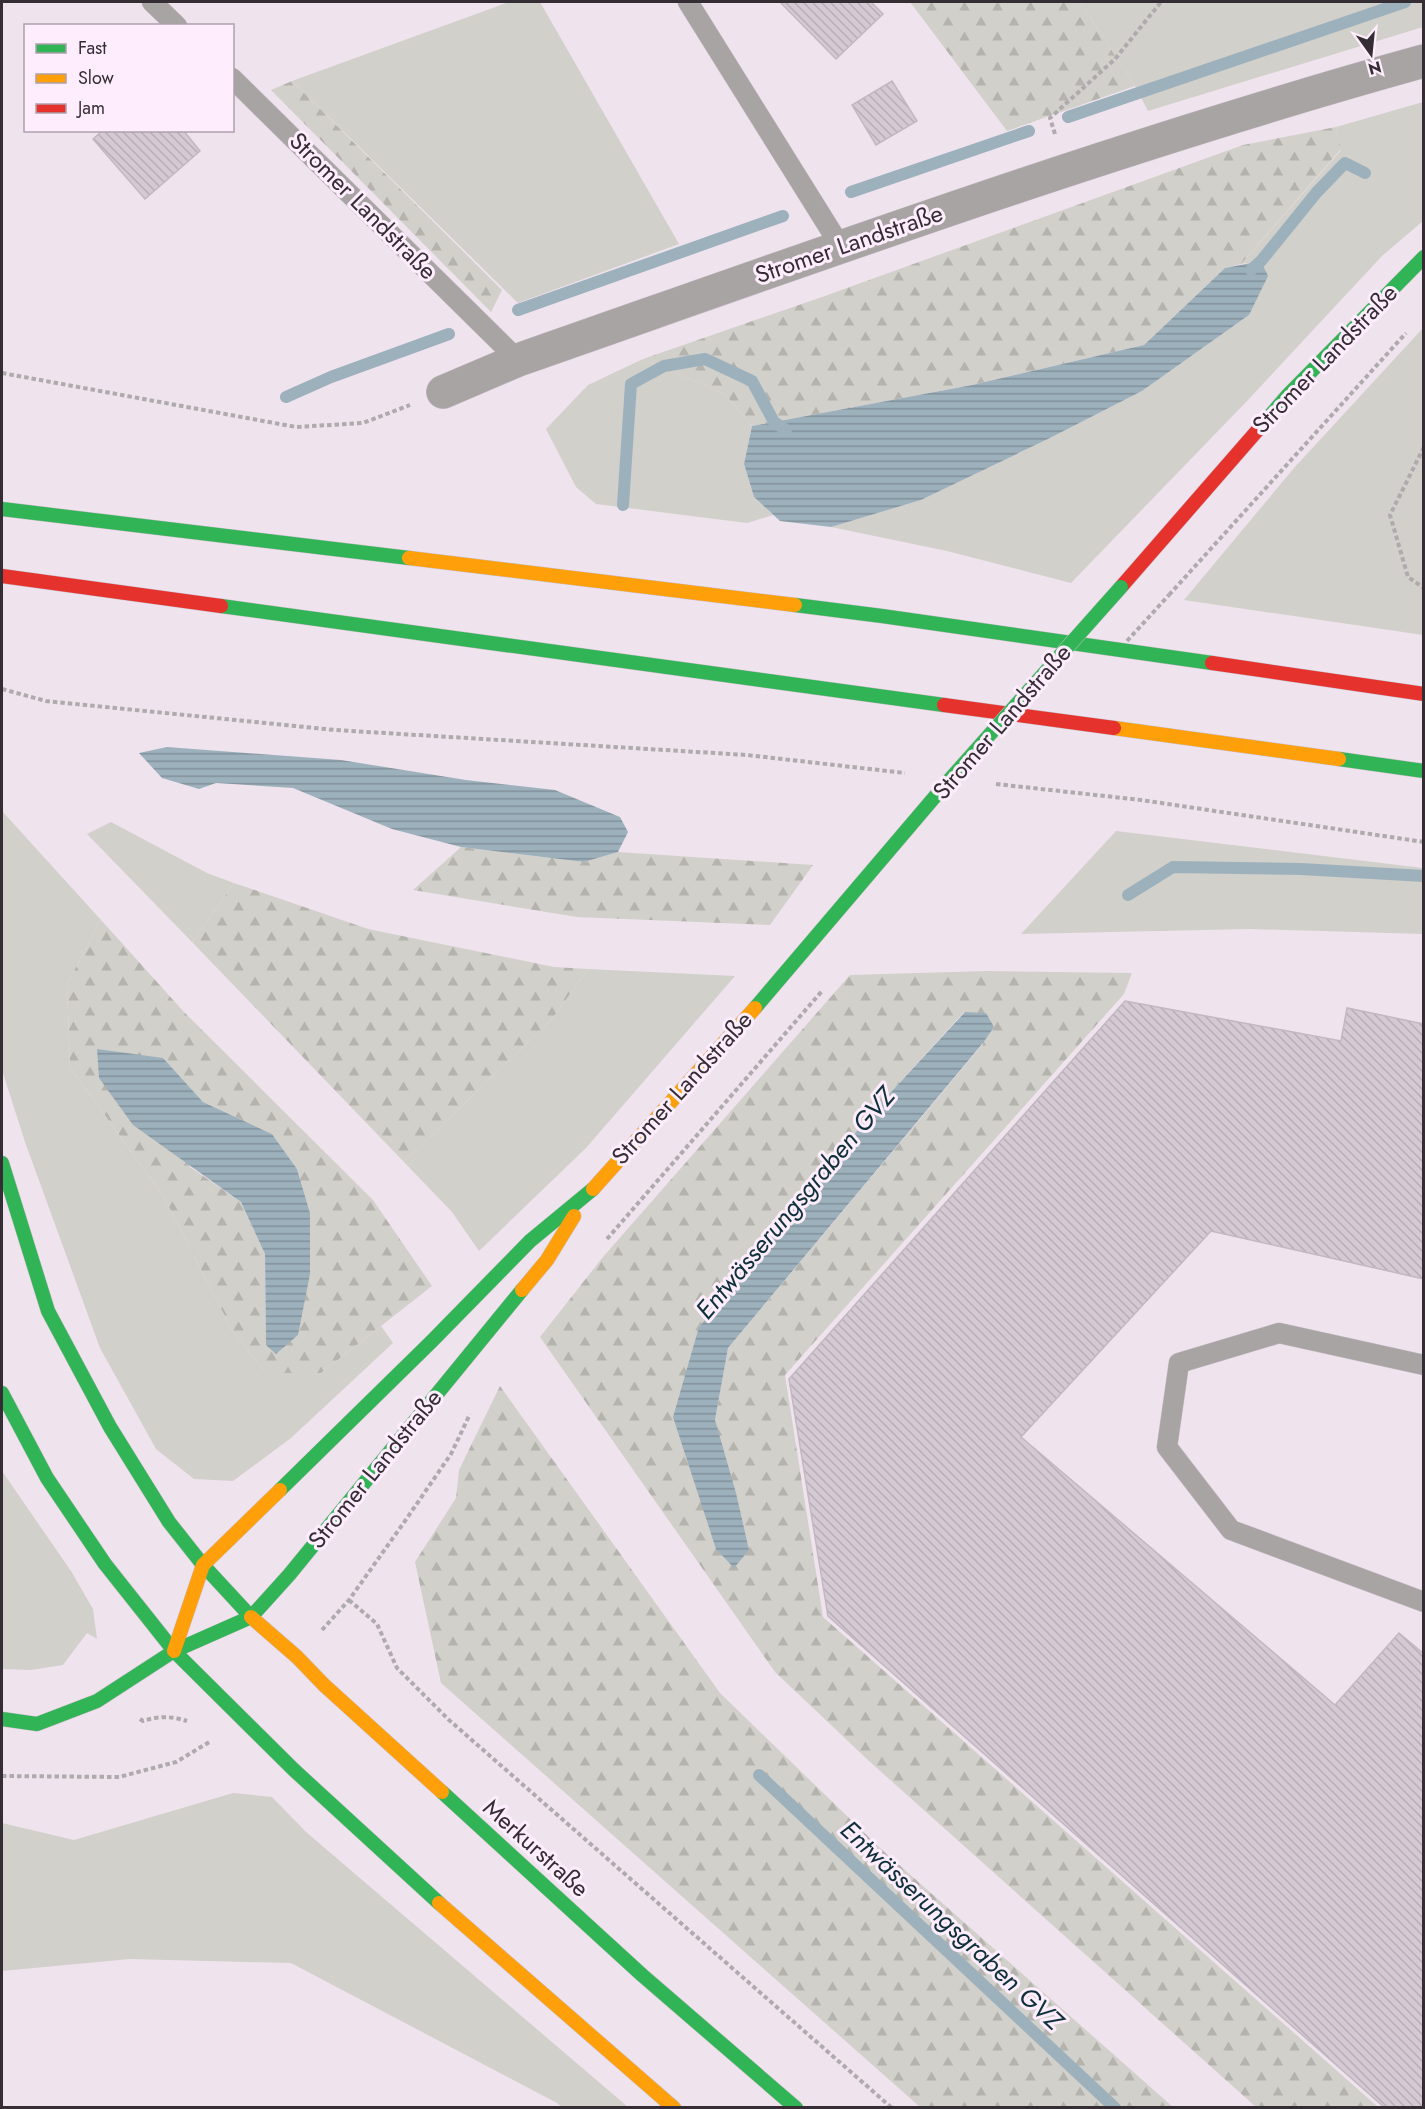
<svg xmlns="http://www.w3.org/2000/svg" width="1425" height="2109" font-family="Jost,sans-serif">
<defs>
<pattern id="forest-firs" width="22" height="20" patternUnits="userSpaceOnUse" patternTransform="scale(1.5)"><rect width="22" height="20" fill="#d2d0ca"/><path d="M5 1l3.5 6h-7zM16 11l3.5 6h-7z" fill="#b5b3ae"/></pattern>
<pattern id="water-rules" width="6" height="5" patternUnits="userSpaceOnUse" patternTransform="scale(1.5)"><rect width="6" height="5" fill="#9db1bd"/><path d="M0 2.5h6" fill="none" stroke="#81909a"/></pattern>
<pattern id="building-back-hatch" width="6" height="6" patternUnits="userSpaceOnUse" patternTransform="scale(1.5)"><rect width="6" height="6" fill="#d5cad4"/><path d="M-1 5l2 2M0 0l6 6M5-1l2 2" fill="none" stroke="#b7aeb7"/></pattern>
</defs>
<rect width="100%" height="100%" fill="#efe3ee"/>
<path fill="#d2d0ca" d="M509,2H540L679,244L518,303L292,81Z
M1080,2H1423V27L1148,111L1135,86Z
M1423,102V221L1382,256L1248,400L1071,583L947,551L831,527L921,500L1048,439L1142,391L1249,315L1261,261L1241,264L1341,150L1336,127Z
M1423,328V635L1184,600L1294,468Z
M643,359L725,394L752,426L744,464L754,497L773,515L747,523L596,504L576,487L546,429L588,385Z
M2,811L101,920L67,984L70,1067L164,1197L232,1330L266,1373H321L381,1326L393,1343L291,1438L233,1481L194,1479L156,1449L100,1348L25,1142L2,1070Z
M111,822L207,873L234,883L192,942L87,834Z
M1116,831L1423,868V934L1249,929L1021,934Z
M588,969L735,976L586,1148L479,1251L452,1212L404,1162L552,1019Z
M2,1471L71,1571L93,1609L97,1639L87,1633L63,1665L31,1670L2,1669Z
M233,1793L272,1797L306,1832L628,2107H562L557,2103L291,1963L130,1959L2,1971V1823L74,1840Z"/>
<path fill="url(#forest-firs)" fill-rule="evenodd" d="M910,2H1080L1135,86L1007,131Z
M292,81L502,290L491,312L271,90Z
M1336,127L1341,149L1241,264L1225,268L1144,345L972,385L752,426L725,394L643,359L822,297L1243,145Z
M461,847L584,862L618,852L813,865L770,925L577,917L413,890Z
M234,883L368,929L554,967L588,969L552,1019L404,1162L192,942Z
M101,920L184,1012L373,1200L432,1286L321,1373H266L232,1330L164,1197L70,1067L67,984ZM162,1058L203,1102L272,1134L297,1169L310,1213L266,1345L265,1254L241,1202L190,1167Z
M987,971L1132,973L1124,994L785,1375L823,1617L1378,2107H1256L869,1761L775,1672L540,1337L603,1257L850,975ZM964,1012L983,1044L728,1348L715,1420L699,1327L868,1117Z
M500,1386L720,1693L880,1848L1173,2107H920L441,1683L415,1562L456,1498L459,1470Z"/>
<path fill="url(#water-rules)" d="M1261,261L1268,276L1249,315L1142,391L1048,439L921,500L831,527L780,521L754,497L744,464L752,426L972,385L1144,345L1225,268Z
M167,747L341,760L466,780L555,790L620,817L628,832L618,852L584,862L461,847L392,829L293,788L216,783L199,789L162,778L139,753Z
M965,1012L986,1013L994,1027L983,1043L728,1348L715,1420L736,1493L749,1550L734,1568L716,1549L673,1417L699,1327L868,1117Z
M97,1049L163,1058L203,1102L272,1134L297,1169L310,1213V1274L298,1335L276,1354L266,1345L265,1254L241,1202L133,1125L99,1078Z"/>
<g fill="none" stroke-linecap="round" stroke-linejoin="round">
<path stroke="#9db1bd" stroke-width="12" d="M1068,117L1405,2
M851,192L1029,131
M1251,270L1261,261L1317,192L1345,163L1365,173
M518,310L783,216
M286,397L331,377L449,334
M623,505L631,384L664,366L705,359L752,381L774,422L786,430
M1128,895L1173,867L1301,869L1424,876
M759,1775L1115,2108"/>
</g>
<path fill="url(#building-back-hatch)" stroke="#c1b8c0" stroke-width="1.5" d="M780,2H871L883,14L836,59Z
M892,81L917,121L876,145L852,105Z
M103,130H183L200,151L145,199L93,139Z
M1125,1001L1341,1041L1347,1008L1424,1024V1279L1211,1231L1021,1437L1335,1705L1399,1633L1424,1654V2108H1385L828,1616L789,1379Z"/>
<g fill="none" stroke-linecap="round" stroke-linejoin="round">
<g stroke="#c9bfc8" stroke-width="21">
<path id="lane" d="M152,2L177,26
M688,2L841,247
M232,78L518,360
M1424,1365L1279,1333L1179,1363L1167,1447L1231,1530L1424,1602"/>
</g>
<g stroke="#c9bfc8" stroke-width="34">
<path id="street" d="M443,392L518,360C818,255 1117,146 1424,61"/>
</g>
<g stroke="#c9bfc8" stroke-width="15">
<path id="fast" d="M1263,424L1287,396L1424,257
M2,509L409,558
M795,605L882,616L1212,663
M221,606L944,705
M1339,759L1424,771
M755,1008L944,786
M2,1163L48,1311L110,1427L169,1522L203,1565L251,1617
M2,1393L47,1478L105,1564L174,1651
M280,1490L432,1341L530,1241L593,1189
M174,1651L294,1770L439,1903
M2,1719L37,1724L97,1701L174,1651L251,1617L289,1575L522,1290
M442,1792L642,1975L796,2108"/>
</g>
<g stroke="#c9bfc8" stroke-width="15">
<path id="slow" d="M409,558L795,605
M1114,728L1339,759
M593,1189L755,1008
M522,1290L547,1260L574,1216
M251,1617L297,1657L324,1685L442,1792
M174,1651L203,1565L280,1490
M439,1903L674,2108"/>
</g>
<g stroke="#c9bfc8" stroke-width="15">
<path id="jam" d="M2,576L221,606
M1121,587L1263,424
M1212,663L1424,694
M944,705L1114,728"/>
</g>
<path stroke="#afaaad" stroke-width="4" stroke-dasharray="4.5 3" stroke-linecap="butt" d="M1055,134L1050,118L1115,59L1161,2
M2,373L296,427L363,423L410,405
M1424,447L1390,515L1408,577L1424,588
M1169,595L1406,333
M2,689L46,701L335,730L747,755L905,773
M996,784L1141,800L1424,842
M607,1239L822,991
M349,1600L377,1624L397,1668L449,1720L892,2108
M322,1630L349,1600L405,1521L451,1454L470,1414
M140,1719L143,1721C158,1716 172,1716 187,1721
M2,1776L119,1777L176,1762L211,1741"/>
<use href="#lane" stroke="#a7a4a3" stroke-width="20"/>
<use href="#street" stroke="#a7a4a3" stroke-width="33"/>
<use href="#fast" stroke="#30b455" stroke-width="14"/>
<use href="#slow" stroke="#ff9f0a" stroke-width="14"/>
<use href="#jam" stroke="#e5322d" stroke-width="14"/>
<g stroke="#c9bfc8" stroke-width="15" stroke-linecap="butt">
<path id="fast-bridge" d="M944,786L1121,587"/>
</g>
<path stroke="#afaaad" stroke-width="4" stroke-dasharray="4.5 3" stroke-linecap="butt" d="M1127,641L1169,595"/>
<use href="#fast-bridge" stroke="#30b455" stroke-width="14"/>
</g>
<g text-anchor="middle" stroke-width="6" stroke-linejoin="round" paint-order="stroke">
<g font-size="24" fill="#352d34" stroke="#feedfc">
<text transform="translate(363 206) rotate(45)" y="8">Stromer Landstraße</text>
<text transform="translate(849 244) rotate(-19)" y="8">Stromer Landstraße</text>
<text transform="translate(1325 359) rotate(-46)" y="8">Stromer Landstraße</text>
<text transform="translate(1002 722) rotate(-49)" y="8">Stromer Landstraße</text>
<text transform="translate(682 1088) rotate(-48)" y="8">Stromer Landstraße</text>
<text transform="translate(375 1469) rotate(-51)" y="8">Stromer Landstraße</text>
<text transform="translate(536 1848) rotate(42)" y="8">Merkurstraße</text>
</g>
<g font-size="26" font-style="italic" fill="#0e303a" stroke="#feedfc">
<text transform="translate(795 1203) rotate(-50)" y="9">Entwässerungsgraben GVZ</text>
<text transform="translate(952 1925) rotate(43)" y="9">Entwässerungsgraben GVZ</text>
</g>
</g>
<rect width="1425" height="2109" fill="none" stroke="#352d34" stroke-width="6"/>
<rect x="24" y="24" width="210" height="108" fill="#feedfc" stroke="#aea0ac" stroke-width="1.5"/>
<rect x="36" y="44" width="30" height="9" fill="#30b455" stroke="#aea0ac" stroke-width="1.5"/>
<text x="78" y="54" font-size="18" fill="#352d34">Fast</text>
<rect x="36" y="74" width="30" height="9" fill="#ff9f0a" stroke="#aea0ac" stroke-width="1.5"/>
<text x="78" y="84" font-size="18" fill="#352d34">Slow</text>
<rect x="36" y="104" width="30" height="9" fill="#e5322d" stroke="#aea0ac" stroke-width="1.5"/>
<text x="78" y="114" font-size="18" fill="#352d34">Jam</text>
<g transform="translate(1371 54) rotate(165)" stroke="#feedfc" stroke-width="4.5" paint-order="stroke">
<path d="M0-4.5L10 22L0 15L-10 22Z" fill="#352d34"/>
<text y="-9" font-size="16" font-weight="bold" text-anchor="middle" fill="#352d34">N</text>
</g>
</svg>
